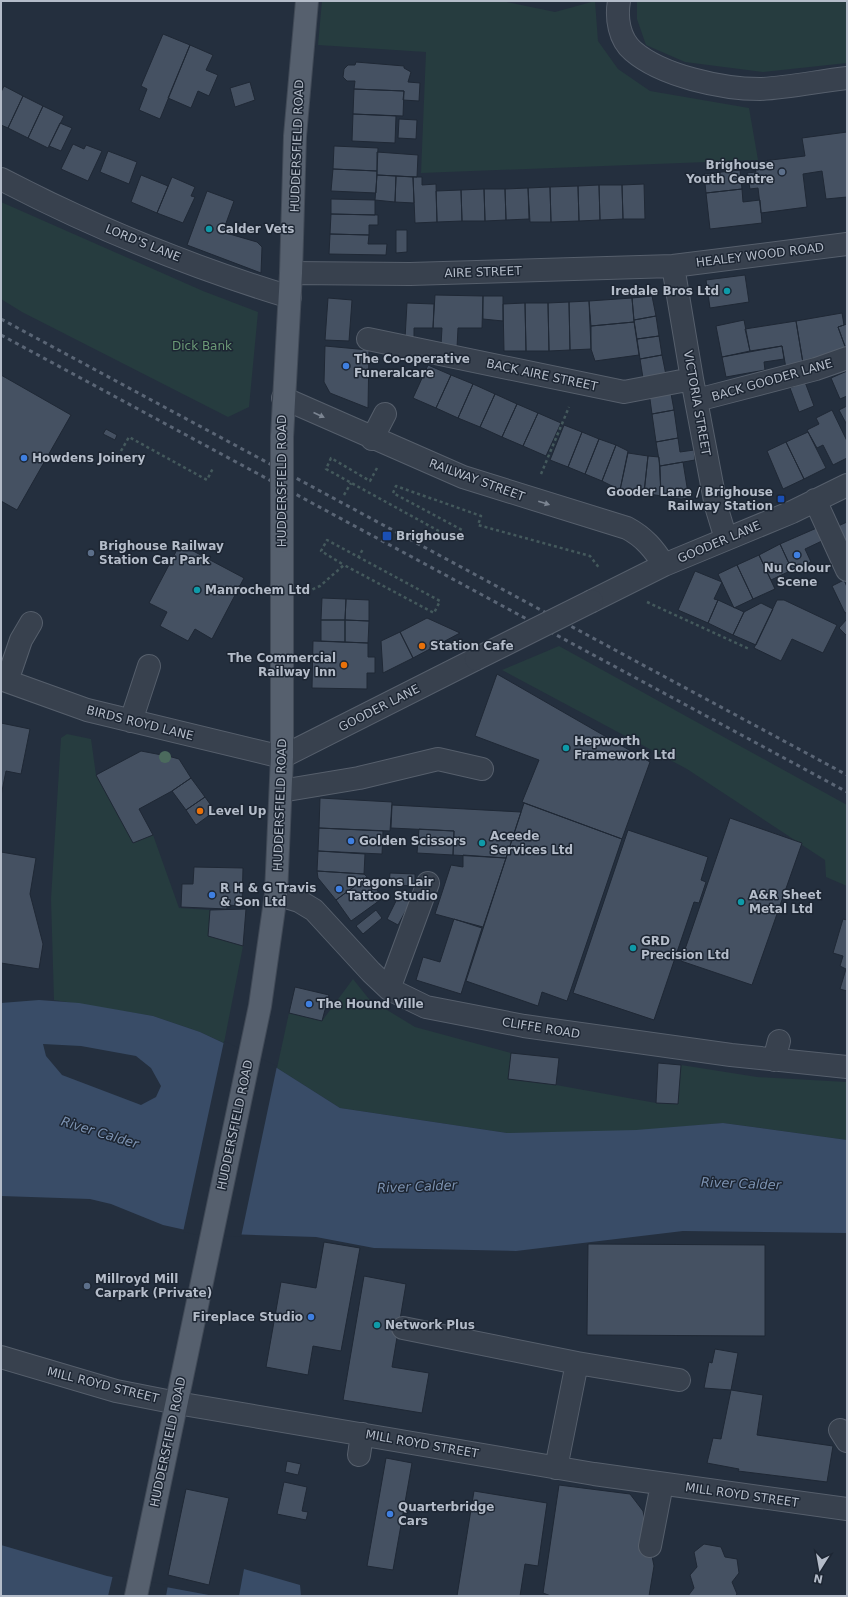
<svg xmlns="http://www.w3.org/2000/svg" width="848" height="1597" font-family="'DejaVu Sans',sans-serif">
<rect width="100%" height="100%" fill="#242f3e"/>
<path fill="#263c3f" d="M322,1H502L555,12L595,1L598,41L618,69L650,91L749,108L758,160L421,173L426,52L318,45Z
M637,1H847V63L763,72L685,62L646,45L637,19Z
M1,202L203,291L258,312L249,407L228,417L22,312L1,299Z
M559,646L847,805V886L826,877L825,860L687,769L502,670Z
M67,734L91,739L96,775L133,843L153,835L179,908L210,910L208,936L243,946L224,1043L200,1032L153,1016L54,1000L51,899L61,738Z
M353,979L369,999L415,1027L511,1053L508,1079L556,1085L656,1103L678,1104L681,1065L757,1077L847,1082V1140L723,1123L636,1131L507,1133L340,1108L277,1068L289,1013L322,1021Z"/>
<path fill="#394c67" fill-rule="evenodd" d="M39,1000L79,1003L153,1016L200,1032L277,1068L340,1108L507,1133L636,1130L723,1123L847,1140V1233L683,1231L516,1251L374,1248L316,1237L199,1233L163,1225L111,1204L90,1199L1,1196V1003ZM43,1044L81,1046L136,1056L151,1068L161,1086L156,1097L141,1105L62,1075L46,1056Z
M1,1545L107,1576L214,1596H1Z
M244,1569L300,1585L301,1596H239Z"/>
<path fill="#242f3e" d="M224,1041L277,1066L241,1237L199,1235L183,1232Z
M113,1575L168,1585L166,1596H108Z"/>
<path fill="#455162" stroke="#1f2835" d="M163,34L190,45L160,119L139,110L147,89L141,86Z
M190,45L213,55L206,70L218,75L209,96L198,91L191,108L168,98Z
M356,62L404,66V68L411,72L408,82L420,83L419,101L403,100L404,91L354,89L355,81H347L343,77L344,69L348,65H355Z
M250,82L255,100L235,107L230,88Z
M4,86L23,96L8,128L1,125V92Z
M354,89L404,91L403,116L353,114Z
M23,96L43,106L28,138L8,128Z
M43,106L64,116L48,148L28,138Z
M353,114L396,116L395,143L352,141Z
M399,119L417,120L416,139L398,138Z
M60,123L72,128L61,151L49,146Z
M847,132V197L826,199L822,171L803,174L807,207L761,213L758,188L750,189L747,173L756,172L754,162L805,156L802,138Z
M73,144L84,149L86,145L102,151L88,181L61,169Z
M334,146L378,148L377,171L333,169Z
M108,151L137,162L129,184L100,172Z
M377,152L418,155L417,177L377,175Z
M333,169L377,171L376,193L331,191Z
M740,170L742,189L706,193L704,174Z
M141,175L168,186L157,213L131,202Z
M377,175L396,176L395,202L375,200Z
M396,176L413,177L414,203L395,202Z
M172,177L195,187L191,196L195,197L183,223L157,213Z
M413,177H422V185L436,184L437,222L415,223Z
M644,184L645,219H623L622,185Z
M599,185H622L623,219L600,220Z
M599,185L600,220L579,221L578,186Z
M578,186L579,221L551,222L550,187Z
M550,187L551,222H530L528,188Z
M528,188L529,219L506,220L505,189Z
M484,189H505L506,220L485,221Z
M484,189L485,221H462L461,190Z
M742,189L743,202L760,200L762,223L710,229L706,193Z
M461,190L462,221L437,222L436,191Z
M207,191L234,201L225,226L226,233L257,242L262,247L261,273L187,245Z
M331,199L375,200V215L331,214Z
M331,214L378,215V225H369V235L330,234Z
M396,230H407V252L396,253Z
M330,234L369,235L368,244H387L386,255L329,254Z
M745,275L749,302L710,308L706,280Z
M435,295L483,296L482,328H458L457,348L441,345L442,328H433Z
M483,296H503V321L483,319Z
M652,296L656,316L634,320L632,298Z
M328,298L352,300L349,341L325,340Z
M632,298L634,322L591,326L589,301Z
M589,301L591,349L570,350L569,302Z
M569,302L570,350L549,351L548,303Z
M407,303L434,304L433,328H414V340L405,339Z
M525,303H548L549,351H526Z
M525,303L526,351H504L503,304Z
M842,313L844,325L838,327L846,349L803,363L796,321Z
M656,316L659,336L637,339L634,320Z
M744,320L750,351L722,357L716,326Z
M796,321L803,363L786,368L782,346L750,351L745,329Z
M634,322L639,355L595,361L591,349V326Z
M847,324V349H846L838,327Z
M659,336L662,355L640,359L637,339Z
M325,346L369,350L368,408L330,393L324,382Z
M782,346L784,359L764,362L765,370L726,377L722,357Z
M662,355L666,375L643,378L640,359Z
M428,365L451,375L436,408L413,398Z
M847,371V396L840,399L831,378Z
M1,375L71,415L17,510L1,501Z
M451,375L473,384L458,418L436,408Z
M805,382L814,406L799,412L790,388Z
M473,384L495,394L480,427L458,418Z
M670,388L674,410L652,414L649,392Z
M495,394L517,404L502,437L480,427Z
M517,404L538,413L523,446L502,437Z
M847,406V425L839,410Z
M674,410L678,438L656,442L652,414Z
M832,410L847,441V458L833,465L823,445L817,448L807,430L819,424L816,418Z
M538,413L561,423L546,456L523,446Z
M564,425L582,432L568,467L550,460Z
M106,429L117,435L115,440L103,434Z
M582,432L599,439L585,474L568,467Z
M808,432L826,468L804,479L786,442Z
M678,438L680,452L694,450L695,460L660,466L656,442Z
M599,439L616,445L602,481L585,474Z
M786,442L804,479L783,489L767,451Z
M616,445L628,451L620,490L602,481Z
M628,453L648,456L644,493L620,490Z
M648,456L659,457L661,496L644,493Z
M683,462L688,493L687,498L681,499L661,496L660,466Z
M847,522V544L838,526Z
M819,527L824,540L805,549L811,562L792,570L780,544Z
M180,544L244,578L212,639L195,629L188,641L160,626L167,612L149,603Z
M780,544L792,570L771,580L759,555Z
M759,555L775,589L753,599L737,565Z
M737,565L753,599L734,608L718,574Z
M695,571L722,582L714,599L718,600L708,623L678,610Z
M844,580L847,587V612L845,613L832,586Z
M322,598L346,599L345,620H321Z
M346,599L369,600V621L345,620Z
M718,600L744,612L733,635L708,623Z
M777,600H784L837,625L823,653L792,639L781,661L754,648Z
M761,603L773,609L756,645L733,635L744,612Z
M427,618L460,633L413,658L400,632Z
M847,619V636L839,628Z
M321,620H345V642L321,641Z
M345,620L369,621L368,643L345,642Z
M400,632L413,658L383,673L381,641Z
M313,641L368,643V657H375V673H367V689L312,688Z
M497,674L650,762L622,839L522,802L539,760L475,736Z
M1,723L30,729L21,774L6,771L1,796Z
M141,751L162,755L164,759L168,756L179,759L191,778L172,791L139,809L153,835L133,843L96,775Z
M191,778L205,797L186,810L172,791Z
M205,797L215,811L196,825L186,810Z
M320,798L392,802L390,831L319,828Z
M524,803L622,839L567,1001L542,992L538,1006L466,981Z
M392,805L521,812L506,858L453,855L454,831L391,828Z
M730,818L802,843L752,985L681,961Z
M319,828L383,831L382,854L318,851Z
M419,829L454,831L453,855L417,853Z
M628,830L708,857L701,880L706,882L699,903L694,902L654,1020L573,993Z
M318,851L365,854L364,874L317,871Z
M1,852L36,858L30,894L43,944L39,969L1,963Z
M463,855L506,858L483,927L435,914L451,865L463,867Z
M194,867L243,868L242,906L227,905V909L181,907L182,884H193Z
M317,871L364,874L367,877L336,900L318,878Z
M390,873L415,874V886L389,885Z
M367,877L383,898L351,921L336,900Z
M399,895L411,901L398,925L387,919Z
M246,909L243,946L208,936L210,910Z
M376,910L382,918L363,934L356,926Z
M454,919L482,928L461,994L416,980L423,957L440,962Z
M843,919L847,920V991L840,989L846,969L840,966L843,956L833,953Z
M295,987L329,995L322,1021L289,1013Z
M511,1053L559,1058L556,1085L508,1079Z
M658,1063L681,1065L678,1104L656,1103Z
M324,1242L360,1248L341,1351L313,1346L308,1375L266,1367L281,1282L316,1288Z
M588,1244L765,1245V1336L587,1335Z
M364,1276L406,1284L392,1367L429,1373L422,1413L343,1400Z
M715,1349L738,1353L731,1390L704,1388L709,1362L712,1363Z
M731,1390L763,1395L757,1435L833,1446L827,1482L738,1471L739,1469L707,1463L713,1438L721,1439Z
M386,1458L412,1463L393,1570L367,1566Z
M287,1461L301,1464L298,1475L285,1472Z
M284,1482L307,1487L302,1511L308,1512L306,1520L277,1514Z
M559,1485L630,1494L643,1511L654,1566L649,1596H551L543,1593Z
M186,1489L229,1498L209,1585L168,1575Z
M474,1491L547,1503L538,1566L525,1564L520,1596H457Z
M704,1544L721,1547L725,1557L737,1559L739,1573L732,1582L737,1594L735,1596H688L694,1588L690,1575L697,1567L694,1552Z"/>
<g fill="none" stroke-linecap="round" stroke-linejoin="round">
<g stroke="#565f6c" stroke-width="24">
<path id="minor" d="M619,1C616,18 619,39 633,51C662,76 722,89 760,89C788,88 819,81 847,78
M1,179C93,227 191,267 290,297
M673,266L692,379L716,506L726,539
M291,273L410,274L673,266L847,244
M368,339L624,392L692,379
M283,398L463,477L627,528C644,537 654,549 664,565
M697,400L816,369L847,358
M372,439L385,414
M815,500L847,570
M592,601L664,565L792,512L847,485
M1,679L87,710L282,757L476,659
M7,681L21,640L31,623
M131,721L149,666
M281,791L359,778L438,759L482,769
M276,894L299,901L314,910L371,972L389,989L426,1007L524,1026L731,1055L847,1067
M389,989L428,883
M774,1060L779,1041
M403,1328L577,1363L556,1468
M1,1357L116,1391L177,1403L594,1474L847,1509
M577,1363L679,1380
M840,1430L847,1441
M359,1455L362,1434
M650,1546L662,1484"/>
</g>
<g stroke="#414a57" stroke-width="24">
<path id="major" d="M282,437L291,273L295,136L307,1
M136,1596L260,1006L276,894L282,757V541"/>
</g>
<path stroke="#44595c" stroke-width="2.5" stroke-dasharray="3 3" stroke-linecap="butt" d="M121,451L129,437L207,480L213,468
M377,468L370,481L331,458L326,469L457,541L462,530L393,493L396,486L481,516L478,525L590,556L600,569
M541,474L569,407
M344,495L351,483
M358,558L363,549
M307,592L320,586L344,565L434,613L440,601L327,540L321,551L344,565
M647,602L749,649"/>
<use href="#minor" stroke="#38414e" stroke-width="22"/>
<use href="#major" stroke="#56606e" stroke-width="22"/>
<path stroke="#5a6575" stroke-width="3" stroke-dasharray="4 4" stroke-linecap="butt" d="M1,319L847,775
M1,335L847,792"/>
<g stroke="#565f6c" stroke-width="24" stroke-linecap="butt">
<path id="minor-bridge" d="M476,659L592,601"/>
</g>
<g stroke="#414a57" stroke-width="24" stroke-linecap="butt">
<path id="major-bridge" d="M282,437V541"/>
</g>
<use href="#minor-bridge" stroke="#38414e" stroke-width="22"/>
<use href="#major-bridge" stroke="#56606e" stroke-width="22"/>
</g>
<circle fill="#4b6a5d" cx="165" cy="757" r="6"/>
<defs><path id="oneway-solid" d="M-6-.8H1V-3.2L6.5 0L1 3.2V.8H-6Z"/></defs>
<g fill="#7c8592">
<use href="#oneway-solid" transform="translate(319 415) rotate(24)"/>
<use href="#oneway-solid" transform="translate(544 503) rotate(17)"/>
</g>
<g fill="#5c6f8a" stroke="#1d2633" stroke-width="1.5">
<circle cx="782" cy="172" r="4"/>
<circle cx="91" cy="553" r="4"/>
<circle cx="87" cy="1286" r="4"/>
</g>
<g fill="#0f9aa8" stroke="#1d2633" stroke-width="1.5">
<circle cx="209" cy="229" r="4"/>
<circle cx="727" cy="291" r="4"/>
<circle cx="197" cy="590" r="4"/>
<circle cx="566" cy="748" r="4"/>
<circle cx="482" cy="843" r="4"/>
<circle cx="741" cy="902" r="4"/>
<circle cx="633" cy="948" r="4"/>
<circle cx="377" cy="1325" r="4"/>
</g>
<g fill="#3f7fe0" stroke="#1d2633" stroke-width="1.5">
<circle cx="346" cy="366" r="4"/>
<circle cx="24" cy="458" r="4"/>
<circle cx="797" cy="555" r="4"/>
<circle cx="351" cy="841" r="4"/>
<circle cx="339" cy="889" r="4"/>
<circle cx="212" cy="895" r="4"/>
<circle cx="309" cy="1004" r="4"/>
<circle cx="311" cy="1317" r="4"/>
<circle cx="390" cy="1514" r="4"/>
</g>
<g fill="#1a4fb4" stroke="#1d2633" stroke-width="1.5">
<rect x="777" y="495" width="8" height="8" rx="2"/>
<rect x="382" y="531" width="10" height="10" rx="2"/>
</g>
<g fill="#e8710a" stroke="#1d2633" stroke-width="1.5">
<circle cx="422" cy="646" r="4"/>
<circle cx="344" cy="665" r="4"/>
<circle cx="200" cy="811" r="4"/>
</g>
<g text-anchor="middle" stroke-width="3" stroke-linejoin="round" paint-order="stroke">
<g font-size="12" fill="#b4bcc9" stroke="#1d2633">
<text transform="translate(297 146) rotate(-88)" y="4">HUDDERSFIELD ROAD</text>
<text transform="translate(143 243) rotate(22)" y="4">LORD'S LANE</text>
<text transform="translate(760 255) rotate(-7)" y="4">HEALEY WOOD ROAD</text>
<text transform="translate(483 272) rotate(-2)" y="4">AIRE STREET</text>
<text transform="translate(542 375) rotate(12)" y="4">BACK AIRE STREET</text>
<text transform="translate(772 380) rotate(-16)" y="4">BACK GOODER LANE</text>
<text transform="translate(697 403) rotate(80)" y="4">VICTORIA STREET</text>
<text transform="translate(477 480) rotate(20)" y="4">RAILWAY STREET</text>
<text transform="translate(282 481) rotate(-90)" y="4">HUDDERSFIELD ROAD</text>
<text transform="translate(719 542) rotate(-23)" y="4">GOODER LANE</text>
<text transform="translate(379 708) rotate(-27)" y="4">GOODER LANE</text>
<text transform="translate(140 723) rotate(14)" y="4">BIRDS ROYD LANE</text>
<text transform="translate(280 805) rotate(-88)" y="4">HUDDERSFIELD ROAD</text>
<text transform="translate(541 1028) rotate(9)" y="4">CLIFFE ROAD</text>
<text transform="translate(235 1125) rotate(-78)" y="4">HUDDERSFIELD ROAD</text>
<text transform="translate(103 1385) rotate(14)" y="4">MILL ROYD STREET</text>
<text transform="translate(168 1442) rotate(-78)" y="4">HUDDERSFIELD ROAD</text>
<text transform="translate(422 1444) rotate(10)" y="4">MILL ROYD STREET</text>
<text transform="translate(742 1495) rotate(8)" y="4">MILL ROYD STREET</text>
</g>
<g font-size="12" font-weight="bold" fill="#b4bcc9" stroke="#1d2633" text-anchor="start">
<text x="774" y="169" text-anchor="end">Brighouse<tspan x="774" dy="14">Youth Centre</tspan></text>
<text x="217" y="233">Calder Vets</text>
<text x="719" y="295" text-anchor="end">Iredale Bros Ltd</text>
<text x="354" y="363">The Co-operative<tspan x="354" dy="14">Funeralcare</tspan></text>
<text x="32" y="462">Howdens Joinery</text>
<text x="773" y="496" text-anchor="end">Gooder Lane / Brighouse<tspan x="773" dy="14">Railway Station</tspan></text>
<text x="396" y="540">Brighouse</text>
<text x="99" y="550">Brighouse Railway<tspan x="99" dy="14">Station Car Park</tspan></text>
<text x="797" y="572" text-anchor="middle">Nu Colour<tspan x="797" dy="14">Scene</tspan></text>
<text x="205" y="594">Manrochem Ltd</text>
<text x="430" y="650">Station Cafe</text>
<text x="336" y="662" text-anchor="end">The Commercial<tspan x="336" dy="14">Railway Inn</tspan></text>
<text x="574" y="745">Hepworth<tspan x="574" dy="14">Framework Ltd</tspan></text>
<text x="208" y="815">Level Up</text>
<text x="490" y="840">Aceede<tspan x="490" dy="14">Services Ltd</tspan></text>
<text x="359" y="845">Golden Scissors</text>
<text x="347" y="886">Dragons Lair<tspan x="347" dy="14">Tattoo Studio</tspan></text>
<text x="220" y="892">R H &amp; G Travis<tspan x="220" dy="14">&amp; Son Ltd</tspan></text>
<text x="749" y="899">A&amp;R Sheet<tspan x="749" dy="14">Metal Ltd</tspan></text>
<text x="641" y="945">GRD<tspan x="641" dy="14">Precision Ltd</tspan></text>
<text x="317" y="1008">The Hound Ville</text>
<text x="95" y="1283">Millroyd Mill<tspan x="95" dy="14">Carpark (Private)</tspan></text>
<text x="303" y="1321" text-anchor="end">Fireplace Studio</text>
<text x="385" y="1329">Network Plus</text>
<text x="398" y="1511">Quarterbridge<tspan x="398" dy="14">Cars</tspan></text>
</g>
<g font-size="12" fill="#6b9a76" stroke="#1d2633">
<text x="202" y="350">Dick Bank</text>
</g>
<g font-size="13" font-style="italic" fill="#7c92b1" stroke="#1d2633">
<text transform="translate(100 1132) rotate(17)" y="5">River Calder</text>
<text transform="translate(741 1183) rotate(2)" y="5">River Calder</text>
<text transform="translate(417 1186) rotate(-2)" y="5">River Calder</text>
</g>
</g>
<rect width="848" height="1597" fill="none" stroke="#b4bcc9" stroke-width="4"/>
<g transform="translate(820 1569) rotate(191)" stroke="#1d2633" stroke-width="3" paint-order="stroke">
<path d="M0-3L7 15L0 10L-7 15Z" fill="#b4bcc9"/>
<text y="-6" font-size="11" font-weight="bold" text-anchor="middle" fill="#b4bcc9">N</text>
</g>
</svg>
